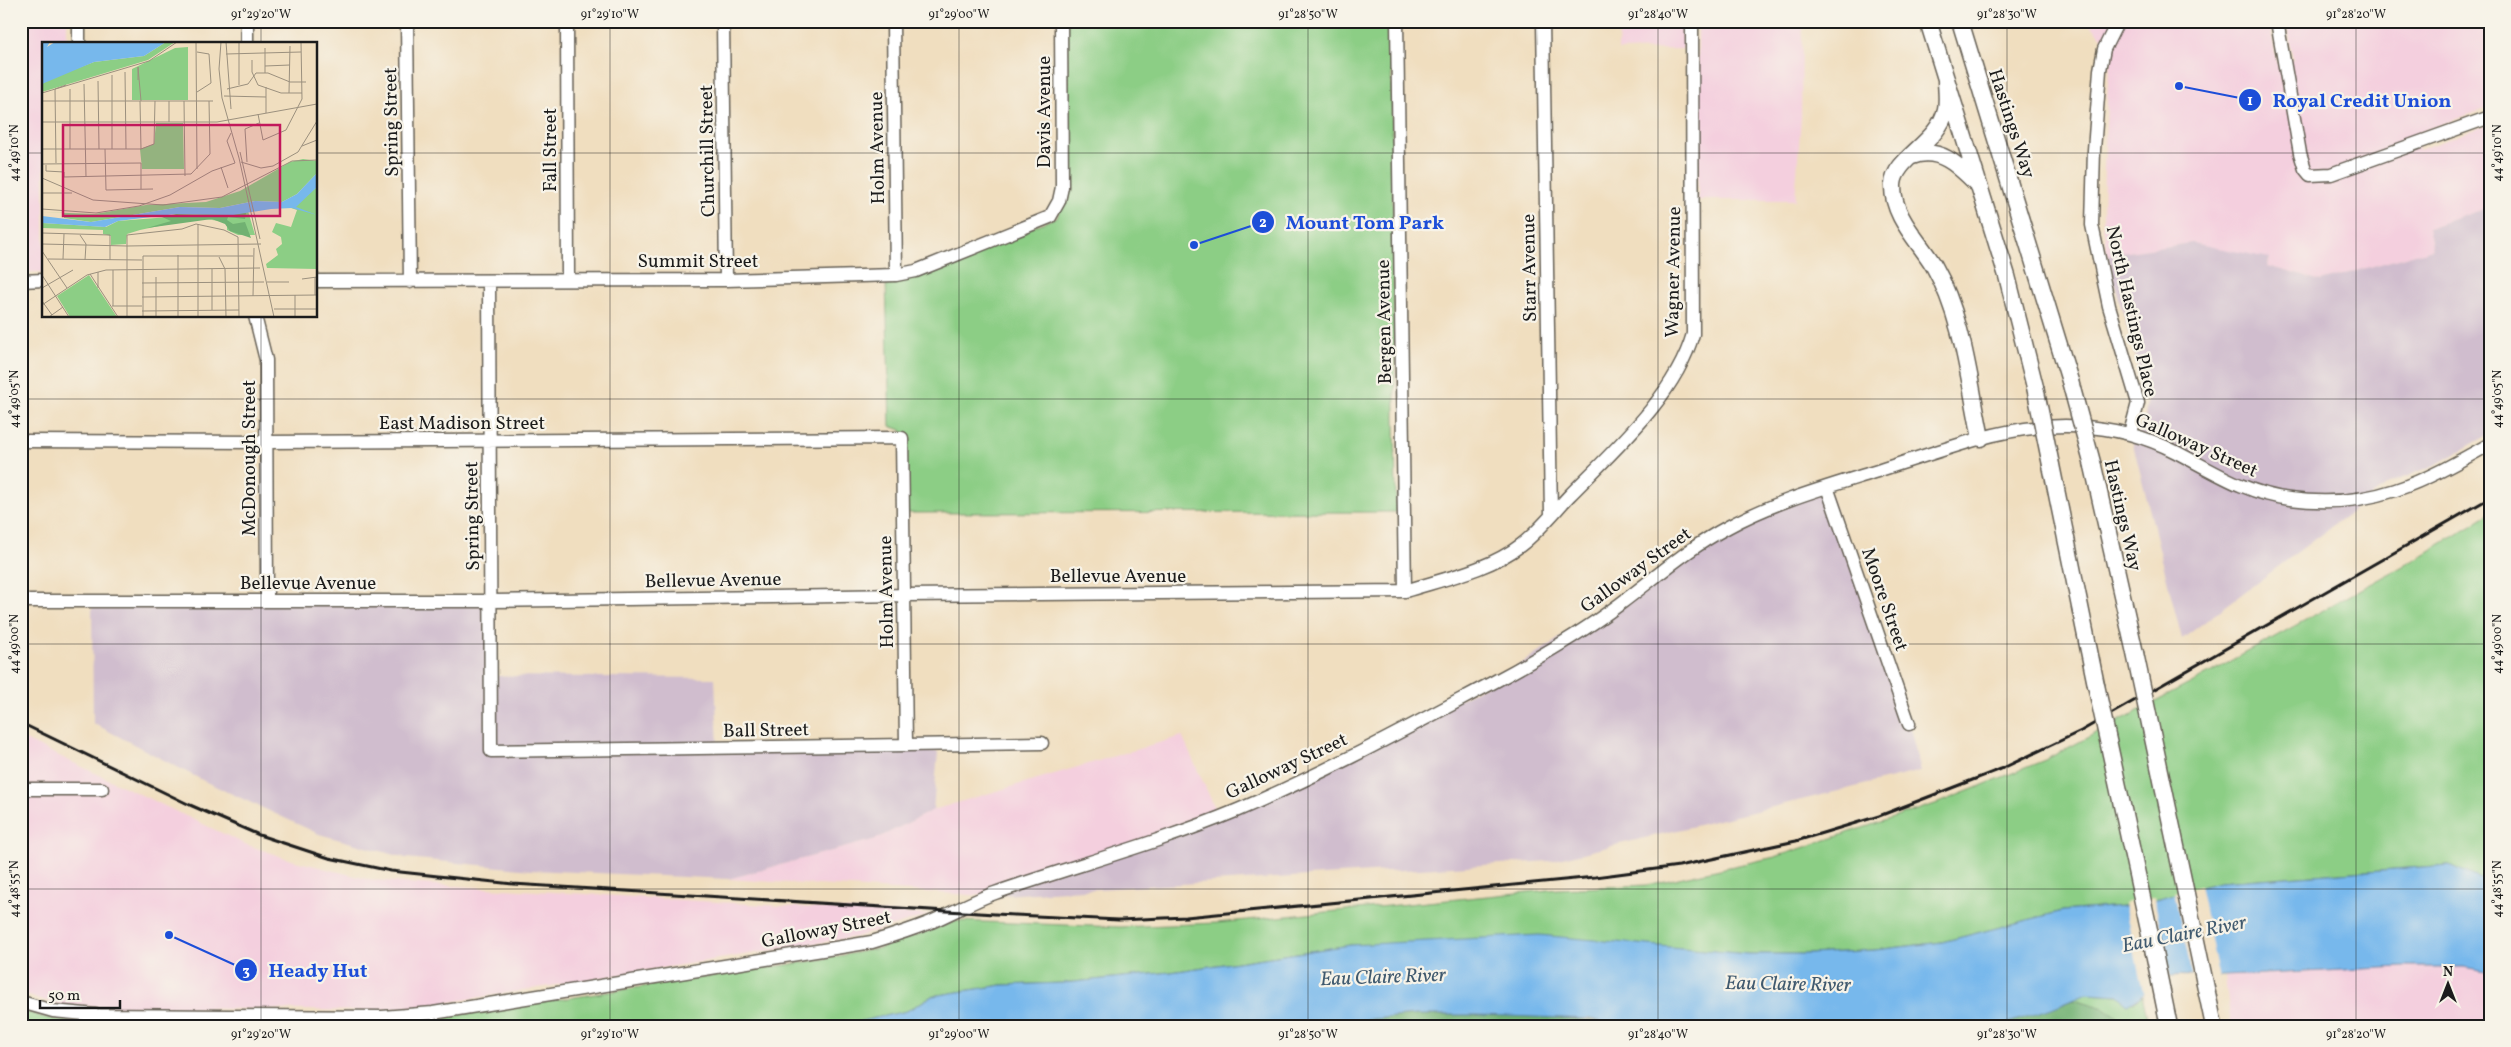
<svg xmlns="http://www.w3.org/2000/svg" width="2511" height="1047" font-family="Vollkorn,serif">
<rect width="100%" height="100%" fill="#f7f3e8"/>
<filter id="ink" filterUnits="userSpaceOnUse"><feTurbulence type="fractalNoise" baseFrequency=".02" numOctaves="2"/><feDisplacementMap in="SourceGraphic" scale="10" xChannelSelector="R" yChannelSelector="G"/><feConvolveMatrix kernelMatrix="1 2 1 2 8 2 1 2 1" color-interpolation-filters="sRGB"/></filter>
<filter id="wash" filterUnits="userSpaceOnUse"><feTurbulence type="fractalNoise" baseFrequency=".0096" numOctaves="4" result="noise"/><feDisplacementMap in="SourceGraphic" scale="20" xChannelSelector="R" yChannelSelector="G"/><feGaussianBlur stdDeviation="1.12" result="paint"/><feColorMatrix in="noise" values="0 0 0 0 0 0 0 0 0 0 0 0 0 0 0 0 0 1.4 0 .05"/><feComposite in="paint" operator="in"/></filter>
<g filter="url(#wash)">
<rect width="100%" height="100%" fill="#f0debf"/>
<path fill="#f4cfde" d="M21,21H67V44H44V272H21Z
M166,21H240V28H166Z
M1548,21H1683V49L1618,50L1619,25L1548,24Z
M1698,21H1802L1801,117L1795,200H1698Z
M2087,21H2269L2277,63L2293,59L2287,21H2490V107L2415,134L2418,150L2490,124V207L2428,228L2433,249L2321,281L2267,266L2270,259L2192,243L2107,255L2103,224L2104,169L2108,81L2113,49Z
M1182,736L1219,817L987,896L728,879L876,839L933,810Z
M21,738L245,844L291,860L367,879L403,883L930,915L856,937L413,1008L369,1011L64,1006L21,994Z
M2402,967H2464L2490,972V1026H2231L2225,976Z"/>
<path fill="#d0bdce" d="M2490,207V434L2435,465L2388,484L2182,639L2133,444L2145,417L2147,400L2107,255L2192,243L2270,258L2267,266L2321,281L2433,249L2428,228Z
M1827,487L1909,724L1921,771L1550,861L987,896L1239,809L1494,682L1725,528Z
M92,601H491V676L715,678L718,748L906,745L938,752L933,810L876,839L728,879L531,870L406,858L319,834L204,781L93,723Z"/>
<path fill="#8cce85" stroke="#547550" d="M1067,21H1391L1396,512L907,513L904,435L901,430L890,426L886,282L907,279L1057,217L1068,192Z
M2490,514V883L2449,865L2219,882L2134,905L2063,911L1942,942L1875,950L1810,954H1748L1677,948L1350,945L1171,972L1064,983L1002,985L932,996L907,1011L839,1026H21V1010L43,1017L93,1025L398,1024L818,960L880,948L957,921L1120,927L1217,923L1558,889L1647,885L1775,857L1938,803L2045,760L2195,681L2423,555Z
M2087,993L2119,995L2134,1003L2142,995L2149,1026H2000Z"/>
<path fill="#71b172" stroke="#466647" d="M2074,999L2105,1008L2117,1017L2114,1026H2000Z
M1416,1015C1484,1015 1555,1013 1622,1026H1296Z"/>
<path fill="#77b8ec" stroke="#4a6a84" d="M2449,865L2490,883V972L2464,967H2402L2205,977C2189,976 2172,973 2157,980C2145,986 2141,1002 2127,1004L2119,995L2087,993L2052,1008L2000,1026H1622L1590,1019L1477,1015H1416L1296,1026H839L907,1011L932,996L1002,985L1064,983L1171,972L1350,945L1539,935L1748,954H1810L1875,950L1942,942L2063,911L2134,905L2219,882Z"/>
<path fill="#f0debf" d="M2200,885L2219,979H2193L2174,892Z
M2154,897L2171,979L2157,983L2144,996L2124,903Z"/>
</g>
<g filter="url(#ink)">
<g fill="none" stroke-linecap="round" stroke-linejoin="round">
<g stroke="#666055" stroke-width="15">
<path id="minor" d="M79,21V44
M247,21V44
M407,21L410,282
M567,21L568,279
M723,21L726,280
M893,21L896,275
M1397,21L1405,591
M1543,21L1551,515
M2118,21L2104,49L2100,70L2094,150L2092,225L2109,306L2138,403L2130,433
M2277,21L2300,153L2305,169L2310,175L2331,174L2490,117
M21,281L44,280
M316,281L726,280L896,275L916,271L1050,217L1059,201L1062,187L1061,21
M489,281L491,751L1042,743
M255,316L266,360L267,600
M21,441L268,442L902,438L906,745
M1827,487L1909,724
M21,601H491L904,595L1405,591C1443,579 1489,570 1521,545C1539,531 1554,512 1569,496C1614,450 1675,397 1693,334L1692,21
M21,789H102
M21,1002L53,1011L96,1015L382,1017L433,1013L872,942C892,936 911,930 931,922C952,913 973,901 995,893C1076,865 1159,843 1238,810C1325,773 1409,727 1492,683C1535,660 1580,634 1620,604C1655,578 1688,548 1728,527C1772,503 1820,489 1868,474C1905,462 1941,450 1978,439C2044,420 2114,420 2176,452C2213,471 2247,494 2290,499C2372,510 2421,483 2490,444"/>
</g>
<g stroke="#666055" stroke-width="19">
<path id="major" d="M1928,21L2007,276L2035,387
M1960,21L2070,381
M1946,79C1946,89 1948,99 1946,109C1939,143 1894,158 1893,185C1892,216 1919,241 1934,266C1963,317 1969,381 1981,438
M1912,156C1939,146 1958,165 1976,183
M2051,465L2096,685
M2093,466L2135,653
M2154,953L2169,1026"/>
</g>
<use href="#minor" stroke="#fff" stroke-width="12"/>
<use href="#major" stroke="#fff" stroke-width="16"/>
<path stroke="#1c1c1c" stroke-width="3" d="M21,723L190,805L259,835L329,858L391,871L513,884L995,914L1119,920L1186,917L1595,877L1679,866L1796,841L1879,816L2001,769L2081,731L2490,498"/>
<g stroke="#666055" stroke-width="19" stroke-linecap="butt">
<path id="major-bridge" d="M2070,381L2093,466
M2035,387L2051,465
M2135,653L2214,1026
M2096,685L2154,953"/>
</g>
<use href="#major-bridge" stroke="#fff" stroke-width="16"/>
</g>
</g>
<path fill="none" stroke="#1c1c1c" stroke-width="1" stroke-opacity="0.45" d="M261,21V44M610,21V1026M959,21V1026M1308,21V1026M1658,21V1026M2007,21V1026M2356,21V1026M21,153H44M316,153H2490M261,316V1026M21,399H2490M21,644H2490M21,889H2490"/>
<g text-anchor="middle" stroke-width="4.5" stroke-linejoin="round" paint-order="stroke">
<g font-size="19" fill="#1c1c1c" stroke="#f7f3e8">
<text transform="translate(1043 112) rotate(-90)" y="7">Davis Avenue</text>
<text transform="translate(390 122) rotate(-91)" y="7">Spring Street</text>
<text transform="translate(2013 123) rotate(72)" y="7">Hastings Way</text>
<text transform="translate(876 148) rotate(-91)" y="7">Holm Avenue</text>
<text transform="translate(549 150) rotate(-90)" y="7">Fall Street</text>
<text transform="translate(706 151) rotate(-91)" y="7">Churchill Street</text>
<text x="698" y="267">Summit Street</text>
<text transform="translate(1528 268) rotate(-91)" y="7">Starr Avenue</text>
<text transform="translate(1672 272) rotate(-89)" y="7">Wagner Avenue</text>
<text transform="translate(2133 311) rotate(77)" y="7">North Hastings Place</text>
<text transform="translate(1383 322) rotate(-91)" y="7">Bergen Avenue</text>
<text x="462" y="429">East Madison Street</text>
<text transform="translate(2197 444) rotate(24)" y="7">Galloway Street</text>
<text transform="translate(248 458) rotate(-90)" y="7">McDonough Street</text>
<text transform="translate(2124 515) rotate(77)" y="7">Hastings Way</text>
<text transform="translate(471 516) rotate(-91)" y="7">Spring Street</text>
<text transform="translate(1635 569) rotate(-36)" y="7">Galloway Street</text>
<text x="1118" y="582">Bellevue Avenue</text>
<text transform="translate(713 579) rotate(-1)" y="7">Bellevue Avenue</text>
<text x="308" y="589">Bellevue Avenue</text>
<text transform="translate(885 592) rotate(-91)" y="7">Holm Avenue</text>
<text transform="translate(1886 599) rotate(71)" y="7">Moore Street</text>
<text transform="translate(766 729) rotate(-1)" y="7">Ball Street</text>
<text transform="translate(1286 765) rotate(-25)" y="7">Galloway Street</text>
<text transform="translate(826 928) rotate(-11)" y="7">Galloway Street</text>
</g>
<g font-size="20" font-style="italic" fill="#405a6f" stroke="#f7f3e8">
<text transform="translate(2184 933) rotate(-11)" y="7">Eau Claire River</text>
<text transform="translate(1383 976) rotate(-2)" y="7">Eau Claire River</text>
<text transform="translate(1788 983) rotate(1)" y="7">Eau Claire River</text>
</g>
</g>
<g transform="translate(42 42)">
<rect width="275" height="275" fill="#f0debf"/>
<path d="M124,0H133L106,18L0,50V42L7,37L52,20L102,14ZM146,5V58H90V27L133,6ZM114,81H141L142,127H100L98,107L112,102ZM261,117L275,119V131L255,152L240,160L213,159L178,166L138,165L49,180L22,176V171L0,170L53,172L104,163L164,160L198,149L248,120ZM275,145V227L225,226L224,222L236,213L234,207L240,202L239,195L230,190L234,181L249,185L255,168L249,166ZM203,169H206L213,193H196L185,188V180L155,176L98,188L85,192L84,202L69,203V194L61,192V188L0,186L1,181L64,185L76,179ZM47,233L75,275H28L15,254Z" fill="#8cce85"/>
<path d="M201,169L204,171L203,177L186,175L185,178L191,182L203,180L209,196L188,189L183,182L170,177L105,186L129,179L120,175L134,172L191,173Z" fill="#71b172"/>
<path d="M0,0H8L5,5L13,0H124L102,14L52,20L0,42ZM275,131V145L254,165L275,173L250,166L229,167L191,173L134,172L76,179L63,185L0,181V174L49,180L138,165L178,166L213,159L240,160L255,152Z" fill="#77b8ec"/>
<path fill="none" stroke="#9b907e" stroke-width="1" d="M154,0L155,127M179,0L177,27L180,56L197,116L232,275M184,0L189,67M197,0V43M155,10L167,12L169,41L155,50M184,12L259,10M210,18V30L216,43L239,51H260M223,24L248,23M83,30L84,107M223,31V6M70,33V107M96,38V25L99,59M56,39L57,107M42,42L44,135M28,47V107M185,47L206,42L214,31H226L248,40H264M0,51L107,19L135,0M247,51L248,4M182,54L224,55M0,59H171M98,59L99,107M142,59L143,134M224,71V45M216,72L221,98L244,88L260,57L259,0M0,80H175L275,62M127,80V59M189,91L185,99L193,121M260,104L275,98M0,107H99L112,102L113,59M63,107L64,148L111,147M198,110L218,197M199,120L219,126L231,124L256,110L275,79M205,120L203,87L217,81M14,121L13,47L24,43M0,122L99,121V147M4,123V129L22,130V135L149,132L168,112L167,59M179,125L186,146M0,136L51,158L121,163L180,155L250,119L275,118M0,151H30M0,167L54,171L97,164L128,153L170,129L193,121M156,182V275M0,191L68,193V218M38,193L44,202L43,218M0,202L85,204L219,202M0,209L25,246M136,213V275M177,215L183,227L184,275M6,217L100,218M21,217L22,192M170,227V268M71,228V264M56,230V246M48,232L76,275M0,233L27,275M114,235V275M273,235V253M260,237L275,235M225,240H247M100,241L222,240M0,246L31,228M253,253V275M211,254L212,206M100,255L275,253M0,259L10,273M0,263L45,233L64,228L218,226M70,264H100M232,267H275M100,269L197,268M7,275L21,265M85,275V193L140,187L154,182L182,188L196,195L197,275M101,275V214H211"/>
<path fill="#c2185b" fill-opacity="0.15" stroke="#c2185b" stroke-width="2.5" d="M21,83H238V174H21Z"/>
<rect width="275" height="275" fill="none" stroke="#1c1c1c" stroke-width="2.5"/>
</g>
<path fill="none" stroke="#1d4ed8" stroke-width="2" d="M2179 86L2250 100M1194 245L1263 222M169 935L246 970"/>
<g fill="#1d4ed8" stroke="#f7f3e8" stroke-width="2">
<circle cx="2179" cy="86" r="5"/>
<circle cx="1194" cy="245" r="5"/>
<circle cx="169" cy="935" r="5"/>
<circle cx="2250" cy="100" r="12"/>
<circle cx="1263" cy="222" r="12"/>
<circle cx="246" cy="970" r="12"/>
</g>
<g font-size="15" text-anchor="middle" font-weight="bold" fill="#fff">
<text x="2250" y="105">1</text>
<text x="1263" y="227">2</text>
<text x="246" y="975">3</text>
</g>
<g font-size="20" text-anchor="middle" font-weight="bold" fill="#1d4ed8" stroke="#f7f3e8" stroke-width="4.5" stroke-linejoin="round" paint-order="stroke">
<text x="2362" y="107">Royal Credit Union</text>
<text x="1365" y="229">Mount Tom Park</text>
<text x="318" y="977">Heady Hut</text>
</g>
<rect width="2511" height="1047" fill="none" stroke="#f7f3e8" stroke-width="55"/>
<g transform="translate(2448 984)" stroke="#f7f3e8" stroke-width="4" paint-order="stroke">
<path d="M0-4L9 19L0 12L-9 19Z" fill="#1c1c1c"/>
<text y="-8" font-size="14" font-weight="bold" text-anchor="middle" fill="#1c1c1c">N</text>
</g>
<path d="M40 1000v8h80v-8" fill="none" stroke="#1c1c1c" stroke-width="2.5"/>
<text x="48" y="1000" font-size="15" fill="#1c1c1c" stroke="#f7f3e8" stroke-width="4" paint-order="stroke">50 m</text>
<rect x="28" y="28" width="2456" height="992" fill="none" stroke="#1c1c1c" stroke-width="2"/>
<g font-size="12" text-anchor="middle" fill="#1c1c1c">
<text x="261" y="18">91°29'20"W</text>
<text x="610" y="18">91°29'10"W</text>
<text x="959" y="18">91°29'00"W</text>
<text x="1308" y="18">91°28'50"W</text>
<text x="1658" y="18">91°28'40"W</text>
<text x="2007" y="18">91°28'30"W</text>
<text x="2356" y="18">91°28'20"W</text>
<text transform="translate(14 153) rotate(-90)" y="4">44°49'10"N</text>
<text transform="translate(2497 153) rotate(-90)" y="4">44°49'10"N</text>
<text transform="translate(14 399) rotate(-90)" y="4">44°49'05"N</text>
<text transform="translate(2497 399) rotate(-90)" y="4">44°49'05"N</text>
<text transform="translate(14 644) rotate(-90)" y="4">44°49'00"N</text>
<text transform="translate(2497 644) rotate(-90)" y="4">44°49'00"N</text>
<text transform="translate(14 889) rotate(-90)" y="4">44°48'55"N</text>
<text transform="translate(2497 889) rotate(-90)" y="4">44°48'55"N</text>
<text x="261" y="1038">91°29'20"W</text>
<text x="610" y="1038">91°29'10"W</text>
<text x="959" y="1038">91°29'00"W</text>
<text x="1308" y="1038">91°28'50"W</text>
<text x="1658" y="1038">91°28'40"W</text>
<text x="2007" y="1038">91°28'30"W</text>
<text x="2356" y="1038">91°28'20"W</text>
</g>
</svg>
